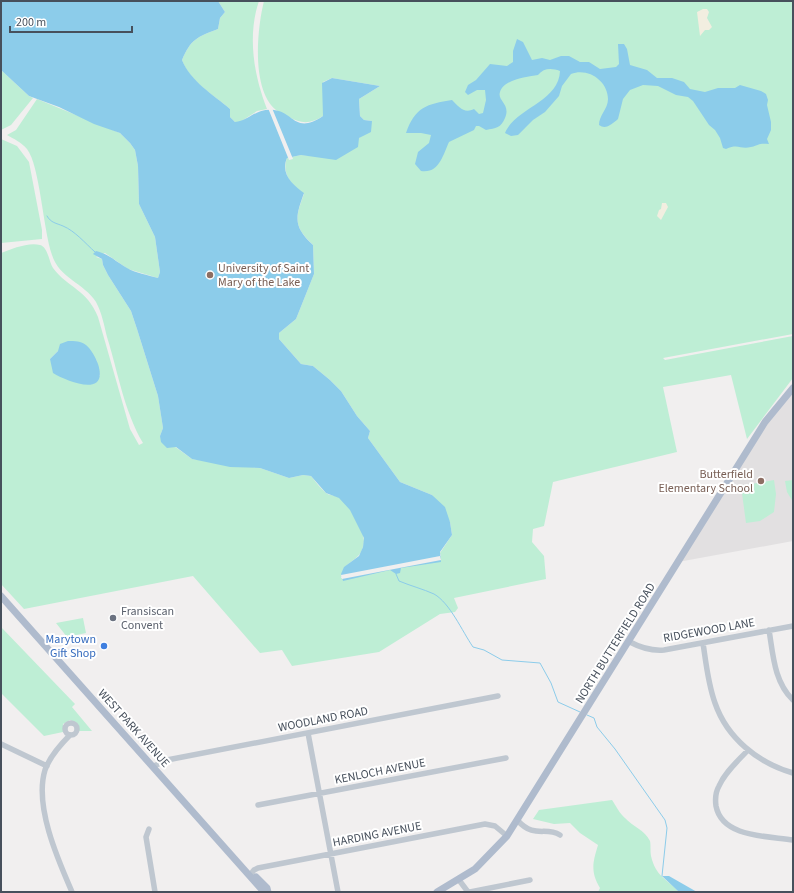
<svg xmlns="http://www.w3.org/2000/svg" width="794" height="893" font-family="'Source Sans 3',sans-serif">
<rect width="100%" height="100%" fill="#f1efef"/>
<path fill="#e2e0e1" d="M793,391V541L678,562L765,422Z"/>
<path fill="#beeed5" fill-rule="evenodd" d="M218,1H259C247,36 254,76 267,109L257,111L240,122H235L230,117V109C214,95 189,81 182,60C191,39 197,37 218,29L220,18L225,12Z
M264,1H793V334L663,358L665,360L793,336V378L747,439L731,375L663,387L677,452L553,482L544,526L533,529L532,542L544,556L546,579L454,598L458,608L455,612L440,614L379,652L292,666L282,650L260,653L193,576L24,609L1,584V253C12,249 28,242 40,245C48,247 49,262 53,268C69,289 87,289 98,317L130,429L139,445L143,443C124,411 118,372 107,337C104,325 102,313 96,302C84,283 59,278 52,255C43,229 40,166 27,149C21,142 14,139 7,135L16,130L37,99L120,133L130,143L135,150L138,166L139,204L155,237L160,272L158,278L128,269L105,253L96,257L102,259L103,265L108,275L131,311L137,329L158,396L163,428L160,436L192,459L260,468L289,478L303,475L311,476C316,482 320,488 326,493C330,496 336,495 340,498C351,508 368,532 363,547C359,562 344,560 341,578L441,556L440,553L452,535L450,522L432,495L400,482L368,438L370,431L357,416L341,391L330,380L313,366L301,364L279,339V333L296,319L314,274L313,245C293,226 295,218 304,194C292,185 281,174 287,158L301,155L316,156L359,138L372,121L364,120L360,116L359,99L380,86L332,78L323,82V116C311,124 301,124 289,117C285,115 280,113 276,110C251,89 257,29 264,1ZM58,351L96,359L100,376L50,359Z
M1,70L29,96L33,98L11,125L1,130Z
M1,139L17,146L29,162L42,230V239L1,243Z
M774,480L776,494L774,512L760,521L746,523L741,486Z
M793,480V502L787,492L785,481Z
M83,618L86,633L67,637L56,623Z
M1,627L75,704L72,707L92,731H79L77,723L70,720L63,724V732L44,736L1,693Z
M612,800C616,806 620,814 625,818C632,826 645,830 650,841C651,845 650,851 651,856C656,877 666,878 679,892H598L600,888C590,871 593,862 598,845L580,833L570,823L554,824L533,819L539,810Z"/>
<path fill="#f2eee0" d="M703,9H707L709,12L707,18L712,27L709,30H705L700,36L697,12Z
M662,203H666L668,207L661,220L657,216L659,210L661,209Z"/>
<path fill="#8cccea" d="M1,1H218L225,12L220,18L218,29C197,37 191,39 182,60C190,81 214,95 230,109V117L235,122C249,121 255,108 274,110C294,112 295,135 323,116L322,83L332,78L380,86L359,99L360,116L364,120L372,121L371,132L359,138L358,147L336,160L301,155L287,158C280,174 293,185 304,193C295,218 293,226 313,245L314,274L296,319L279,333V339L301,364L313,366L330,380L341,391L357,416L370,431L368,438L400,482L432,495L445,507L450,522L452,535L440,552L441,562L401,568L400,573L396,574L390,570L343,581L341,574L344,567L359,556L363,547L364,538L350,510L339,498L326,493L311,476L303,475L289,478L260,468L230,467L192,459L176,447L167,448L161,442L160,436L163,428L158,396L137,329L131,311L108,275L103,265L102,259L93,254L96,251C109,254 115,261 127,268C135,273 148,275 158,278L160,272L155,237L139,204L138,166L135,150L130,143L120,133L94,124L59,107L29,96L1,70Z
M517,39L523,42L532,60L542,58L550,60L561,56H569L580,62H589L600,69L616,67L619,64L618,44H624L627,49L630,65L647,70L657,78H672L684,82L690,89L705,92L718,88H735L740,85L761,91L766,94L768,100L767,105L771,122V130L767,139L769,144C758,143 760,145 751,147C740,150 739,143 726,149L723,148L720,138L715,130L709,125L693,101L688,97L676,95L658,86L643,85L630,90L623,99L618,119C612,124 606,130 599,125C599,115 608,109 608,99C608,81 588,67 571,74L562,86L559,96L545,112L533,120L518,135L511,136L505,133C515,108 559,102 560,71C551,68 544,68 538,75C527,77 504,79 500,92C497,101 511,104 505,118C501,128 496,128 486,130L479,126H476L474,130L449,142C443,155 439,174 421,171L415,164L418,152L429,143L431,135L421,133H406C415,107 427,104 452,100C459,107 464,114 474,109L479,114L483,113L486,100L485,90H477L468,95L465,92L468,85L476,80L490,64L507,66L513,62V51Z
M68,341C75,341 81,341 86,345C91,349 96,358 98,364C109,398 68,382 53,373L50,359L58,351L60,344Z
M662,876H669L697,892H679Z"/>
<path fill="#f1efef" d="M268,108H272L293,159L289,160Z
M440,556L441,560L342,579L341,575Z"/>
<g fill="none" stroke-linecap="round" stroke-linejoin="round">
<path stroke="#8cccea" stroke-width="1" d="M47,216C51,223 56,223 63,226C75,231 85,243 95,252
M396,574L399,581C411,586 423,589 434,594C450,603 462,631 473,647L484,650L502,660L540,663L551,683L558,702L580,712
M587,715L594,718L597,727L615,749L665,820L667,828L662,876"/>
<path stroke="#bfc7d0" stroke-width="5.5" d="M769,630C773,654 774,682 793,700
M630,642C641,648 651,651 664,650L793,626
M703,643C706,663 708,684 715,703C727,738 758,763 793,773
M65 729a6 6 0 1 1 12 0a6 6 0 1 1-12 0Z
M308,733L338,892
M70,735C60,745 50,756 45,770C34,806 58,860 72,892
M1,744L47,766
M748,750C738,761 725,772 719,786C715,793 715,799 716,806C722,838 769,836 793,840
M154,766L167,760L498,696
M258,805L506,758
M518,821C535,839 545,826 560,835
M149,829L146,837L155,892
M250,875L254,870L258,868L485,824L495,826L507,836
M459,880L468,892
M470,892L530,880"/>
<path stroke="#afbbcd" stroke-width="7" d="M1,596L264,892
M256,877L267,888L268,892
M437,892L475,869L507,836L765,422L793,388"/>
</g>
<g fill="#8d6e63" stroke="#fff" stroke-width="1.5">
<circle cx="210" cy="275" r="4"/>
<circle cx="761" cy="481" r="4"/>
</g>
<circle fill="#6b7280" stroke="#fff" stroke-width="1.5" cx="113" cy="618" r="4"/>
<circle fill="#3f7fe0" stroke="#fff" stroke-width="1.5" cx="104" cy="646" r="4"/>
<g text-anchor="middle" stroke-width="4" stroke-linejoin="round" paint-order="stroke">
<g font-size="12" fill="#785e54" stroke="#fff" text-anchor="start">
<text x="218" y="272">University of Saint<tspan x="218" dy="14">Mary of the Lake</tspan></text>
<text x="753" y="478" text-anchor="end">Butterfield<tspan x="753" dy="14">Elementary School</tspan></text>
</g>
<g font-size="12" fill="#5b616d" stroke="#fff" text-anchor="start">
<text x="121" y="615">Fransiscan<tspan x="121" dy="14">Convent</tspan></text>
</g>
<g font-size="12" fill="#47505c" stroke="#fff">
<text transform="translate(709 630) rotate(-10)" y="4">RIDGEWOOD LANE</text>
<text transform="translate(615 643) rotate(-58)" y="4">NORTH BUTTERFIELD ROAD</text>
<text transform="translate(323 719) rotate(-11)" y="4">WOODLAND ROAD</text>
<text transform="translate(134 728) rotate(48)" y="4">WEST PARK AVENUE</text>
<text transform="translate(380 771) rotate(-11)" y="4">KENLOCH AVENUE</text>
<text transform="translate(377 834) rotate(-11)" y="4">HARDING AVENUE</text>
</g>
<g font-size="12" fill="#366cbe" stroke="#fff" text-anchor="end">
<text x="96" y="643">Marytown<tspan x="96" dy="14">Gift Shop</tspan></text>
</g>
</g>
<rect width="794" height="893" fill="none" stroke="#47505c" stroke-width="4"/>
<path d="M10 26v6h122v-6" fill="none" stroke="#47505c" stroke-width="2"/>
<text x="16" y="26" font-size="12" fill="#47505c" stroke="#ffffff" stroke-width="3" paint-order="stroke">200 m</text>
</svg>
